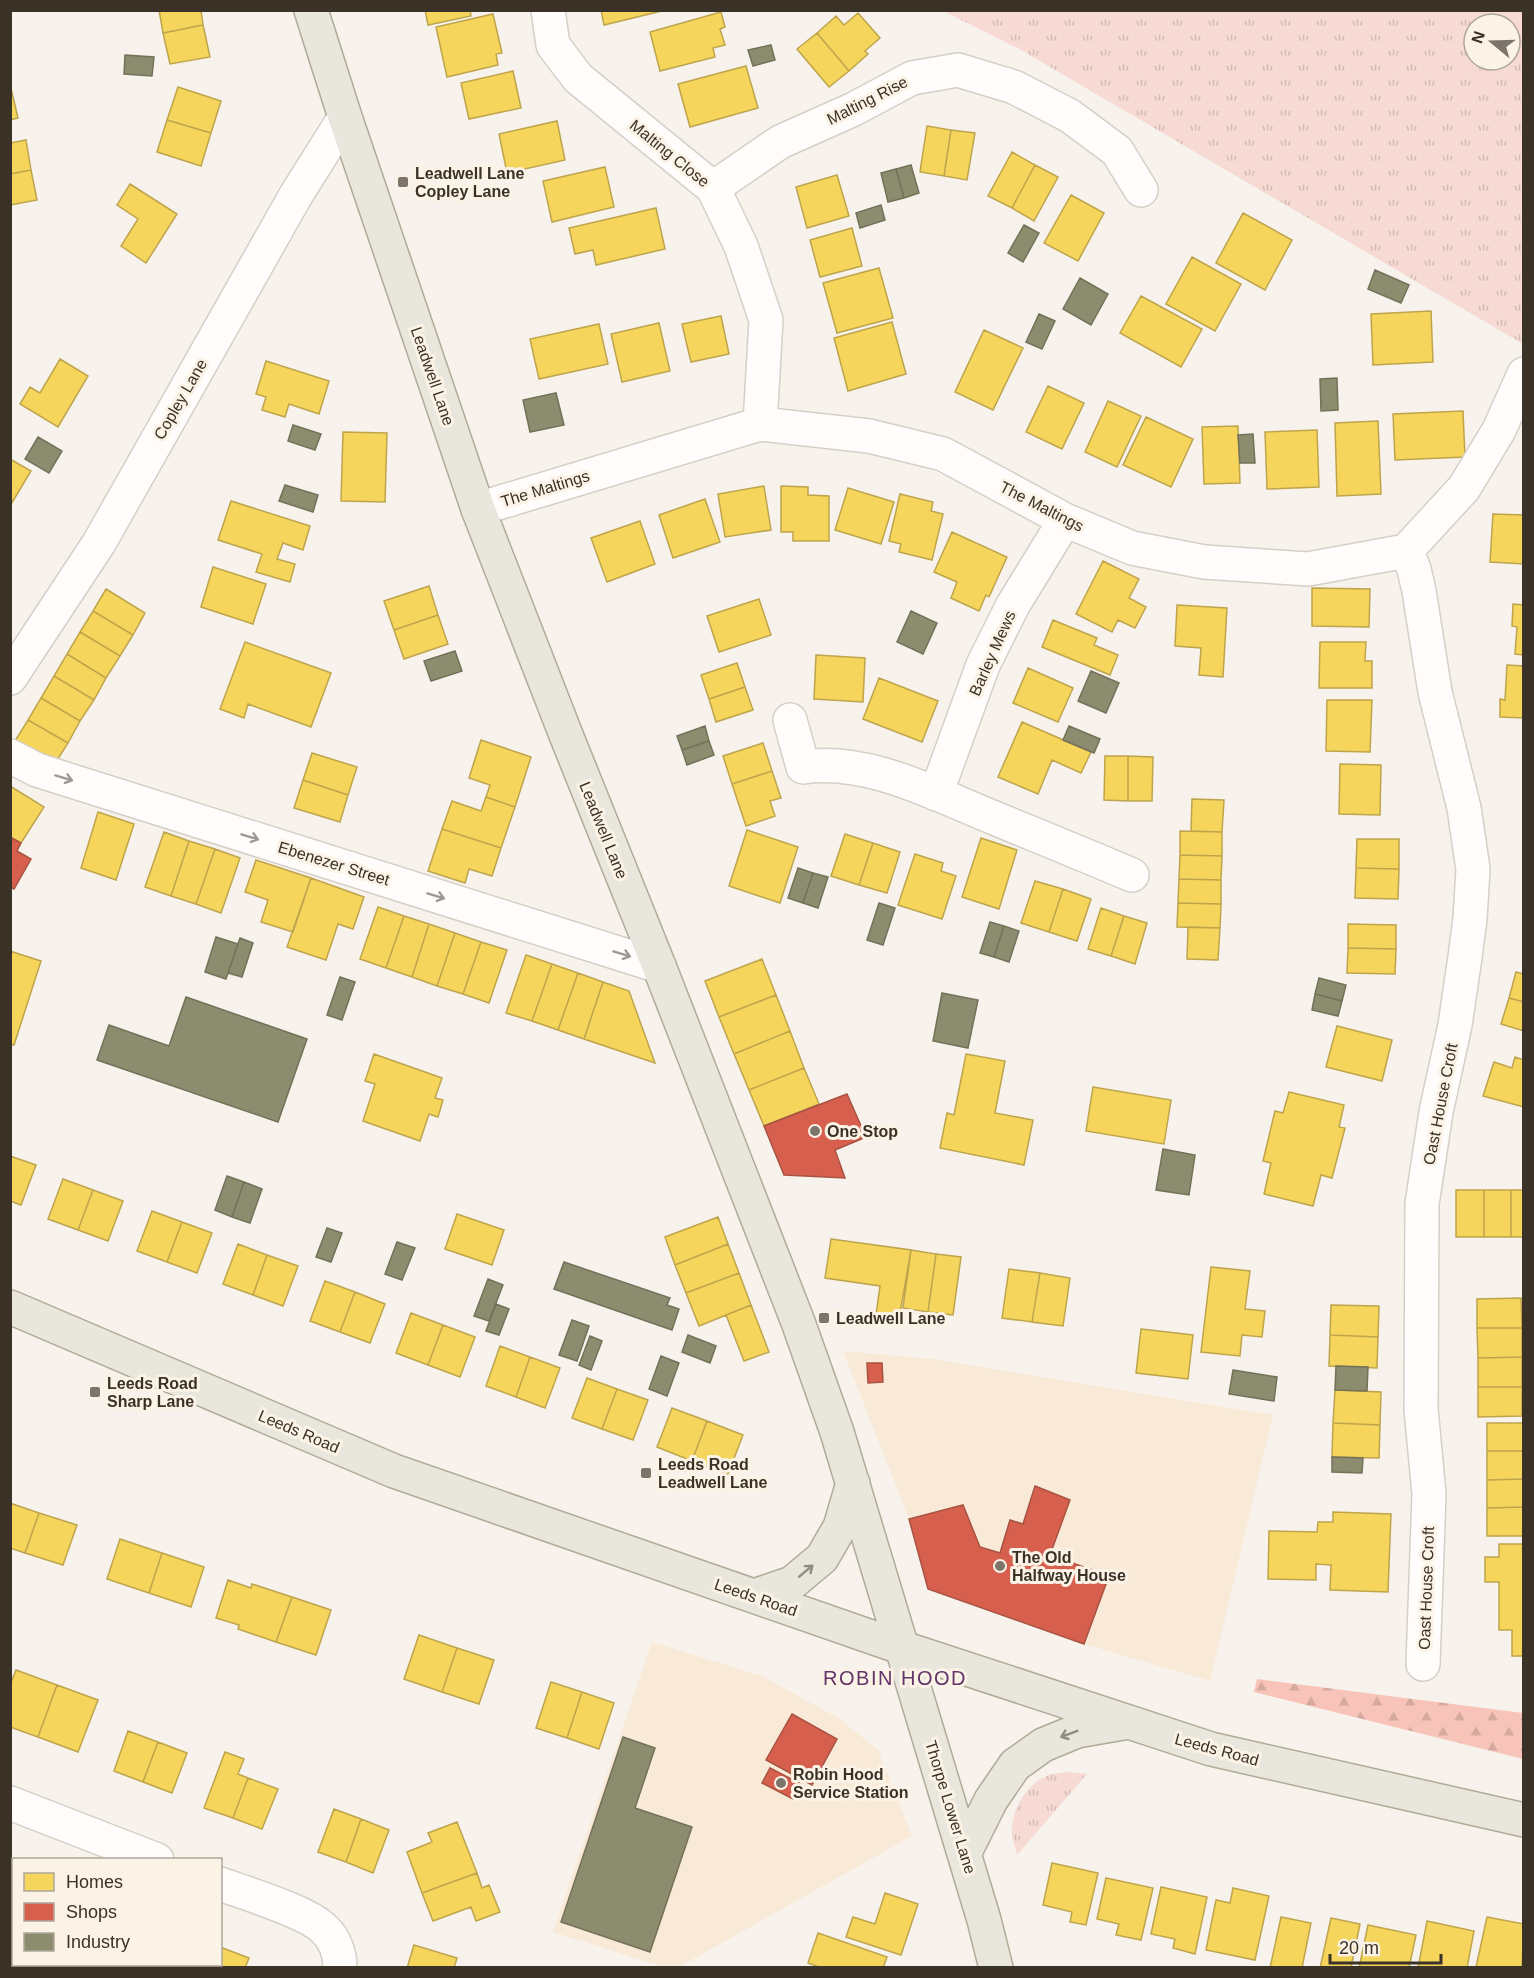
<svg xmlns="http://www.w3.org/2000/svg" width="1534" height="1978" font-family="Helvetica,sans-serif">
<defs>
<pattern id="grass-tufts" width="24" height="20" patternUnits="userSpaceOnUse" patternTransform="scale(1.5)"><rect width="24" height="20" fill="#f6dad3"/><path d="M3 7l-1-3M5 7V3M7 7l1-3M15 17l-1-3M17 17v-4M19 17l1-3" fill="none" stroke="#d4bcb5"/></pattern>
<pattern id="forest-firs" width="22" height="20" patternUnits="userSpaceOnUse" patternTransform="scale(1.5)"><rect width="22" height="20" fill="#f8c4b9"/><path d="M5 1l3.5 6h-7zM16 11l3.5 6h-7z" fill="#d6a99f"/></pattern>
</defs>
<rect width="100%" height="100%" fill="#f7f2ec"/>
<path fill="#f9ead8" d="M843,1351L933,1359L1273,1415L1210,1681L1084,1644L928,1589L909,1519Z
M652,1642L762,1676L840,1719L878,1750L912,1836L679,1967H664L553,1932Z"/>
<path fill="url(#grass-tufts)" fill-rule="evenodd" d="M943,11H1523V344L1021,50ZM1474,24H1510V60H1474Z
M1068,1772L1087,1774L1017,1855C1016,1849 1013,1842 1012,1836C1010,1811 1026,1784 1049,1775C1055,1773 1062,1773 1068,1772Z"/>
<path fill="url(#forest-firs)" d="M1257,1679L1523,1713V1759L1254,1692Z"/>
<path fill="#f6d55c" stroke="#bea44c" stroke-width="1.5" d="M159,10H201L203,25L163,33Z
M425,10H470L471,16L428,25Z
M601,10H666L604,25Z
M721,12L725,27L720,29L725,45L713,48L715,57L660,71L650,32Z
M858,13L880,38L865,51L868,54L849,71L817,33L836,16L844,25Z
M493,14L502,53L496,54L498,65L447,77L436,27Z
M203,25L210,57L170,64L163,33Z
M817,33L849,71L829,87L797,49Z
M746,66L758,108L690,127L678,84Z
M513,71L521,108L469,119L461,83Z
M10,84L18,118L10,120Z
M178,87L221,101L211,133L167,120Z
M167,120L211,133L201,166L157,152Z
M557,121L565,160L507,173L499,134Z
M927,126L951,130L944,176L920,172Z
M951,130L975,133L967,180L944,176Z
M26,140L31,170L10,174V143Z
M1012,152L1035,165L1012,208L988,196Z
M1035,165L1058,177L1034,221L1012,208Z
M605,167L614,207L552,222L543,181Z
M31,170L37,200L10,205V174Z
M837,175L849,216L807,228L796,187Z
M130,184L177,214L146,263L121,246L138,219L117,205Z
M1071,195L1104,213L1078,261L1044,243Z
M656,208L665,249L596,265L593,250L575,254L569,228Z
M1243,213L1292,240L1265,290L1216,263Z
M852,228L862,266L820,277L810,240Z
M1192,257L1241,284L1215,331L1166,304Z
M879,268L893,318L837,333L823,283Z
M1141,296L1202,329L1181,367L1120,333Z
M1431,311L1433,362L1373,365L1371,314Z
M721,316L729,354L691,362L682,324Z
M892,322L906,374L848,391L834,338Z
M659,323L670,371L622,382L611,334Z
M599,324L608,364L539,379L530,339Z
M984,330L1023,348L993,410L955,392Z
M60,359L88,376L58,427L20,404L30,387L40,393Z
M266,361L329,381L319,414L289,404L285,417L262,410L266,397L256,394Z
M1048,386L1084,403L1062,449L1026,432Z
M1108,401L1141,416L1117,467L1085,452Z
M1463,411L1465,457L1395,460L1393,414Z
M1146,417L1193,439L1171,487L1123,465Z
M1378,421L1381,494L1337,496L1335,423Z
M1238,426L1240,483L1204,484L1202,427Z
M1317,430L1319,487L1267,489L1265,432Z
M343,432L387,433L385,502L341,501Z
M10,459L31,471L10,506Z
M764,486L771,530L725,537L718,494Z
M781,486L808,487V495L829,496V541H793V532H781Z
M848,488L894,502L881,544L835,530Z
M900,494L933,502L931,511L943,514L932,560L899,552L901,544L889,541Z
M705,499L720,542L673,558L659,515Z
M231,501L310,526L303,550L283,543L277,559L295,564L290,582L256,572L262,554L218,540Z
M1493,514L1524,515V564L1490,562Z
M640,521L655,564L607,582L591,538Z
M952,532L1007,557L989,597L986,595L979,611L951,598L957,582L934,572Z
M1103,561L1139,579L1129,598L1146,607L1135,628L1118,620L1112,632L1076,614Z
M213,567L266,584L253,624L201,607Z
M429,586L438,615L394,630L384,601Z
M1312,588L1370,589L1369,627L1312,626Z
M106,589L145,613L133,635L93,611Z
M759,599L771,635L719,652L707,616Z
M1513,604L1524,605V655L1515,654L1517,627L1512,626Z
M1177,605L1227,608L1223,677L1199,675L1201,648L1175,646Z
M93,611L133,635L120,656L80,632Z
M438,615L448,644L404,659L394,630Z
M1053,620L1097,638L1094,645L1118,655L1110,675L1042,647Z
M80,632L120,656L106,678L67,654Z
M245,642L331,673L311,727L248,704L244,718L220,709Z
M1320,642H1366L1365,661H1372V688H1319Z
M67,654L106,678L94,700L54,676Z
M816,655L865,658L863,702L814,699Z
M737,663L745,687L709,699L701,675Z
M1507,665L1524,666V718L1500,717V699L1505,700Z
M1028,668L1073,688L1058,722L1013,703Z
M54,676L94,700L80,721L41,698Z
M879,678L938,701L922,742L863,719Z
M745,687L753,710L716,722L709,699Z
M41,698L80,721L68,743L28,720Z
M1327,700H1372L1370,752L1326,751Z
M28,720L68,743L54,765L15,741Z
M1022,722L1091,752L1081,773L1052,760L1038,794L998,777Z
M481,740L531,757L515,807L486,797L490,785L469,778Z
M763,743L772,771L732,784L723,756Z
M312,753L357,767L348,795L303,780Z
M1105,756H1128V801L1104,800Z
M1128,756L1153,757L1152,801H1128Z
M1340,764L1381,765L1380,815L1339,814Z
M772,771L781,798L770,801L775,816L746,826L732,784Z
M303,780L348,795L340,822L294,808Z
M10,786L44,807L21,843L10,837Z
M486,797L515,807L501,848L442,829L452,801L481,811Z
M1192,799L1224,800L1222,832L1191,831Z
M98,812L134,824L116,880L81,868Z
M442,829L501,848L492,876L469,869L465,883L428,871Z
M747,830L798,847L780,903L729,886Z
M1180,831L1222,832V856L1180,855Z
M164,832L189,841L171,896L145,887Z
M845,834L873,843L859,885L831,876Z
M981,838L1017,850L999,909L962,897Z
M1357,839H1399V869L1356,868Z
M189,841L215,849L196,904L171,896Z
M873,843L900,852L887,893L859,885Z
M215,849L240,858L221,913L196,904Z
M915,854L943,863L941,871L956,876L942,919L898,905Z
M1180,855L1222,856L1221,880L1179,879Z
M256,860L311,878L293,932L261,922L268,900L245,892Z
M1356,868L1399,869L1398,899L1355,898Z
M311,878L364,897L353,929L338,924L326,960L287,947Z
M1179,879L1221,880V904L1178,903Z
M1035,881L1063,889L1049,932L1021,923Z
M1063,889L1091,899L1077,941L1049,932Z
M1178,903L1221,904L1220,928L1177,927Z
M378,907L404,916L386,968L360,959Z
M1101,908L1124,916L1111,956L1088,949Z
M404,916L429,924L412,977L386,968Z
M1124,916L1147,923L1135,964L1111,956Z
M429,924L455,933L437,986L412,977Z
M1348,924L1396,925V949L1348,948Z
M1188,927L1220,928L1218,960L1187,959Z
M455,933L481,942L463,994L437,986Z
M481,942L507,950L489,1003L463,994Z
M1348,948L1396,949L1395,974L1347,973Z
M10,951L41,961L14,1045L10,1044Z
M526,955L552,964L532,1021L506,1013Z
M762,959L776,995L719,1017L705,981Z
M552,964L578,973L558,1030L532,1021Z
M1516,972L1524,974V1002L1509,998Z
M578,973L603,982L584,1039L558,1030Z
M603,982L629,991L655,1063L584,1039Z
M776,995L790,1031L734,1054L719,1017Z
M1509,998L1524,1002V1031L1501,1024Z
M1337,1026L1392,1040L1382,1081L1326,1067Z
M790,1031L804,1068L749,1090L734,1054Z
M374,1054L442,1078L435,1098L443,1100L438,1117L429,1114L420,1141L363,1121L375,1084L365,1081Z
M966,1054L1005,1061L995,1113L1033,1120L1024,1165L940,1148L947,1113L954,1115Z
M1515,1057L1524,1060V1107L1483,1096L1494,1062L1512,1068Z
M804,1068L819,1104L764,1126L749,1090Z
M1093,1087L1171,1100L1164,1144L1086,1131Z
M1289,1092L1344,1105L1339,1127L1345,1128L1332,1178L1321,1175L1313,1206L1264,1194L1271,1163L1263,1161L1275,1111L1283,1113Z
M10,1156L36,1165L21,1205L10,1201Z
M63,1179L93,1190L78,1230L48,1219Z
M93,1190L123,1201L108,1241L78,1230Z
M1456,1190H1484V1237H1456Z
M1484,1190H1511V1237H1484Z
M1511,1190H1524V1237H1511Z
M152,1211L182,1222L167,1262L137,1251Z
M457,1214L504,1230L492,1265L445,1249Z
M718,1217L728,1244L675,1265L665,1237Z
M182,1222L212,1233L197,1273L167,1262Z
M831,1239L911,1250L899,1319L876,1315L880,1286L825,1278Z
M238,1244L267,1255L253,1295L223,1284Z
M728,1244L739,1273L686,1293L675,1265Z
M911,1250L936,1254L928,1312L903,1308Z
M936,1254L961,1257L953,1315L928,1312Z
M267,1255L298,1266L283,1306L253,1295Z
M1211,1267L1250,1271L1245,1309L1265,1311L1262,1337L1242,1335L1240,1356L1201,1352Z
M1009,1269L1040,1273L1032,1322L1002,1318Z
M739,1273L751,1305L699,1326L686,1293Z
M1040,1273L1070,1278L1063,1326L1032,1322Z
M325,1281L355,1292L340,1332L310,1321Z
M355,1292L385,1304L370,1343L340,1332Z
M1521,1298L1522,1328H1477V1299Z
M751,1305L769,1352L744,1361L726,1315Z
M1331,1305L1379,1306L1378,1337L1330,1335Z
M411,1313L443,1325L428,1365L396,1353Z
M443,1325L475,1337L460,1377L428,1365Z
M1477,1328H1522V1357L1478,1358Z
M1141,1329L1193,1335L1188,1379L1136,1373Z
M1330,1335L1378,1337L1377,1368L1329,1366Z
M500,1346L530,1357L516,1397L486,1386Z
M530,1357L560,1368L545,1408L516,1397Z
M1522,1357V1387H1478V1358Z
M587,1378L617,1389L602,1429L572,1418Z
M1478,1387H1522V1416L1478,1417Z
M617,1389L648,1400L633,1440L602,1429Z
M1335,1390L1381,1392L1380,1425L1333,1423Z
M672,1408L707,1421L692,1461L657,1447Z
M707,1421L743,1435L728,1474L692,1461Z
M1333,1423L1380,1425L1379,1458L1332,1457Z
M1487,1423H1524V1451H1487Z
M1487,1451H1524V1479L1487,1480Z
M1524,1479V1507L1487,1508V1480Z
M10,1503L39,1513L25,1553L10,1548Z
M1524,1507V1536H1487V1508Z
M1333,1512L1391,1514L1388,1592L1330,1590L1331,1565L1316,1564V1580L1268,1579L1269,1531L1317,1532L1318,1522H1333Z
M39,1513L77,1525L63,1565L25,1553Z
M120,1539L162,1553L149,1593L107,1579Z
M1499,1544H1524V1656H1512V1630H1499V1582H1485V1557H1499Z
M162,1553L204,1567L191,1607L149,1593Z
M228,1580L251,1588L252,1584L292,1597L276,1642L238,1629L239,1625L216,1618Z
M292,1597L331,1610L316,1655L276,1642Z
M419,1635L457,1648L442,1692L404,1679Z
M457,1648L494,1660L479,1704L442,1692Z
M16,1670L57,1685L38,1737L10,1727V1685Z
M551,1682L582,1692L567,1738L536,1728Z
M57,1685L98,1700L78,1752L38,1737Z
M582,1692L614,1703L599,1749L567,1738Z
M128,1731L158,1742L143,1782L114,1771Z
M158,1742L187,1753L172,1793L143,1782Z
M225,1752L244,1759L238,1774L248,1778L233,1818L204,1808Z
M248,1778L278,1789L262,1829L233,1818Z
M334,1809L361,1819L346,1862L318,1852Z
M361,1819L389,1830L373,1873L346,1862Z
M457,1822L477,1873L422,1893L407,1852L432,1842L428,1833Z
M1052,1863L1098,1873L1086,1925L1070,1922L1072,1912L1043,1905Z
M10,1866L14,1867V1903L10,1901Z
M477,1873L482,1888L489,1885L500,1912L476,1921L471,1907L433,1921L422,1893Z
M1106,1878L1153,1888L1141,1940L1116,1935L1119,1924L1097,1919Z
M1161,1887L1207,1897L1195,1954L1173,1948L1175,1939L1151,1934Z
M1233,1888L1269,1896L1255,1960L1206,1950L1216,1900L1230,1903Z
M885,1893L918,1904L901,1955L846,1937L853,1917L875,1924Z
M1281,1917L1311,1923L1302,1968H1270Z
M1487,1917L1524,1924L1522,1968L1476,1967Z
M1331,1918L1360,1924L1351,1968H1320Z
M1427,1921L1474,1931L1467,1968H1418Z
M1368,1925L1416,1935L1409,1968H1359Z
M818,1933L887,1957L883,1968H822L808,1963Z
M414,1945L457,1958L454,1968H407Z
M220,1947L249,1958L245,1968H197L199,1964H220Z
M174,1964H199L197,1968H182Z"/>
<path fill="#d6604d" stroke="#a85242" stroke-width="1.5" d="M10,837L21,843L17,851L31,859L14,889L10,887Z
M847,1094L866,1137L835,1150L845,1178L784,1175L764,1126Z
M867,1363H882L883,1382L868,1383Z
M1035,1486L1070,1500L1050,1555L1109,1576L1084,1644L928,1589L909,1519L963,1505L980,1547L1000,1553L1010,1520L1023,1524Z
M792,1714L837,1739L812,1785L766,1760Z
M770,1768L801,1784L793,1799L762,1783Z"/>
<path fill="#8c8c6e" stroke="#747159" stroke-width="1.5" d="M771,45L775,60L753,66L748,50Z
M125,55L154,57L152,76L124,74Z
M911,165L919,193L904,198L896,169Z
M896,169L904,198L888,202L881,173Z
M881,205L885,220L860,228L856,213Z
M1024,225L1039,233L1023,262L1008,253Z
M1375,270L1409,285L1401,303L1368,289Z
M1080,278L1108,294L1091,325L1063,309Z
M1039,314L1055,321L1042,349L1026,342Z
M1337,378L1338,410L1321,411L1320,379Z
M556,393L564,425L530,432L523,400Z
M293,425L321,434L315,450L288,441Z
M1253,434L1255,463H1240L1238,435Z
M38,437L62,451L49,473L25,459Z
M285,485L318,495L313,512L279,501Z
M911,611L937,623L923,654L897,642Z
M455,651L462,671L431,681L424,661Z
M1091,671L1119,683L1106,713L1078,701Z
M705,726L709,741L682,750L677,736Z
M1069,726L1100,739L1094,753L1063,740Z
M709,741L714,755L687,765L682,750Z
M798,868L813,873L803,903L788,898Z
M813,873L828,877L818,908L803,903Z
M879,903L895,908L883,945L867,940Z
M990,922L1004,926L994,957L980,953Z
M1004,926L1019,931L1009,962L994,957Z
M216,937L238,944L226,979L205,972Z
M240,938L253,943L242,977L228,973Z
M340,977L355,982L342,1020L327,1015Z
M1319,978L1346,985L1342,1001L1315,994Z
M942,993L978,1000L968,1048L933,1041Z
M1315,994L1342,1001L1338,1016L1312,1010Z
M186,997L307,1039L278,1122L97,1060L109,1025L169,1046Z
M1163,1149L1195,1155L1189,1195L1156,1190Z
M227,1176L244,1182L232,1217L215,1210Z
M244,1182L262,1189L250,1223L232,1217Z
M327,1228L342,1233L331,1262L316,1257Z
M397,1242L415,1248L402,1280L385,1274Z
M564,1262L670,1298L667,1305L679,1309L672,1330L554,1289Z
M488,1279L503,1285L489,1321L474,1316Z
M496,1304L509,1309L499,1335L486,1331Z
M572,1320L589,1326L577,1361L559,1355Z
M688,1335L716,1346L710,1363L682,1352Z
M590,1336L602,1341L591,1370L579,1365Z
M661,1356L679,1363L667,1396L649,1389Z
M1336,1366L1368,1367L1367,1391L1335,1390Z
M1233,1370L1277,1377L1274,1401L1229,1394Z
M1332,1457L1363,1458L1362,1473L1332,1472Z
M623,1737L655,1748L635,1808L692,1827L650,1952L561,1922Z"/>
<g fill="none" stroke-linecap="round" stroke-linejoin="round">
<g stroke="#d5cfc7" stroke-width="36">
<path id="minor" d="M548,10L553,45L578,78L713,188L741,246L766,320L760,424
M713,188L780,142L854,109L912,78L958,70L1014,87L1070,116L1117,151L1141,190
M478,509L760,424L869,436L943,454L1065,520L1132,548L1204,562L1308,569L1406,551L1464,488L1499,430L1524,374
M1406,551L1414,569L1419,591L1435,692L1464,808L1473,869L1470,919L1465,957L1455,1025L1436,1112L1422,1204L1421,1409L1429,1494L1423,1664
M790,720L803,767C868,758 933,793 992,817C1038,836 1085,855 1132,875
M10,756L37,770L659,966
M936,794L983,665L1013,605L1065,520
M10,1803L157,1860
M220,1884C245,1893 308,1912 324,1929C335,1939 340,1954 340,1968"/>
</g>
<g stroke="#d5cfc7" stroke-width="36">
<path id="tertiary" d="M10,678L99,543L296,195L345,117"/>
</g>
<g stroke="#b1aa98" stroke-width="36">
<path id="primary" d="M311,10L345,117L478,509L566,735L659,966L798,1322L837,1432L984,1920L996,1968
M10,1307L394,1471L903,1648L1211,1749L1524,1820
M754,1596L792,1583L822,1558L840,1527L853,1483
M964,1854L991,1800L1015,1765L1043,1745L1077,1731L1123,1723"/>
</g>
<use href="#minor" stroke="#fefdfc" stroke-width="33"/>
<use href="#tertiary" stroke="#fefdfc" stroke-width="33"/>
<use href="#primary" stroke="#e9e6dd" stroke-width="33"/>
</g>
<defs><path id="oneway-shaft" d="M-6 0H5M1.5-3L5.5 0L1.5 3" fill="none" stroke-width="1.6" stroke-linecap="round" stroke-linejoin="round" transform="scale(1.5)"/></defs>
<g stroke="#9c9892">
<use href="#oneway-shaft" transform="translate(64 778) rotate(17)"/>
<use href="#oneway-shaft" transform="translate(250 837) rotate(17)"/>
<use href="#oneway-shaft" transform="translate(436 896) rotate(17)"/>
<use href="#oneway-shaft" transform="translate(622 954) rotate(17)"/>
</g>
<g stroke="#928c82">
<use href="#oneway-shaft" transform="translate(806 1571) rotate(-40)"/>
<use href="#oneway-shaft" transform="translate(1069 1734) rotate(159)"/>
</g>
<g fill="#7d756c" stroke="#fcf3e7" stroke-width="2">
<rect x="397" y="176" width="12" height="12" rx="3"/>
<circle cx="815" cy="1131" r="6"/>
<rect x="818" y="1312" width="12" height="12" rx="3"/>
<rect x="89" y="1386" width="12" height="12" rx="3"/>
<rect x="640" y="1467" width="12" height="12" rx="3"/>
<circle cx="1000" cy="1566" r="6"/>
<circle cx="781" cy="1783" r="6"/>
</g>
<g text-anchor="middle" stroke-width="6" stroke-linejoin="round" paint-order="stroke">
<g font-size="16" fill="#3b3227" stroke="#fcf3e7">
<text transform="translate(867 100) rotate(-27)" y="6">Malting Rise</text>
<text transform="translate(670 153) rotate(39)" y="6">Malting Close</text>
<text transform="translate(433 376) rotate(71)" y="6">Leadwell Lane</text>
<text transform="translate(180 399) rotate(-60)" y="6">Copley Lane</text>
<text transform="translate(545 488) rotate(-17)" y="6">The Maltings</text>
<text transform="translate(1042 506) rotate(27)" y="6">The Maltings</text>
<text transform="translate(992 653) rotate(-66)" y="6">Barley Mews</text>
<text transform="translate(604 830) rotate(68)" y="6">Leadwell Lane</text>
<text transform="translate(334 863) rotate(17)" y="6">Ebenezer Street</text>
<text transform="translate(1440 1104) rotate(-79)" y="6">Oast House Croft</text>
<text transform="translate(299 1431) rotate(23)" y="6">Leeds Road</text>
<text transform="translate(1426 1588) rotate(-88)" y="6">Oast House Croft</text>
<text transform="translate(756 1597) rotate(19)" y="6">Leeds Road</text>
<text transform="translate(1217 1749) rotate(15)" y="6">Leeds Road</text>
<text transform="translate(951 1807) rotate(73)" y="6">Thorpe Lower Lane</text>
</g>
<g font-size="16" font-weight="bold" fill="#3b3227" stroke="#fcf3e7" text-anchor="start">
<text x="415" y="179">Leadwell Lane<tspan x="415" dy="18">Copley Lane</tspan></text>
<text x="827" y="1137">One Stop</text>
<text x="836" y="1324">Leadwell Lane</text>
<text x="107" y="1389">Leeds Road<tspan x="107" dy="18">Sharp Lane</tspan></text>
<text x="658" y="1470">Leeds Road<tspan x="658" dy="18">Leadwell Lane</tspan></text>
<text x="1012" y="1563">The Old<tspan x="1012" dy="18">Halfway House</tspan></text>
<text x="793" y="1780">Robin Hood<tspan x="793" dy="18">Service Station</tspan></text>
</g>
<g font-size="20" letter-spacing="1.5" fill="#623469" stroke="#fcf3e7">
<text x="895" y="1685">ROBIN HOOD</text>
</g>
</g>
<rect width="1534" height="1978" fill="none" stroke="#3b3227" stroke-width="24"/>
<rect x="12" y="1858" width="210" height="108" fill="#fcf3e7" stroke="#afa69a" stroke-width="1.5"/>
<rect x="24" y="1873" width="30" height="18" fill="#f6d55c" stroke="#afa69a" stroke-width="1.5"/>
<text x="66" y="1888" font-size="18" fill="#3b3227">Homes</text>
<rect x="24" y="1903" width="30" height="18" fill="#d6604d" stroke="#afa69a" stroke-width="1.5"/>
<text x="66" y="1918" font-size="18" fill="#3b3227">Shops</text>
<rect x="24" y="1933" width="30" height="18" fill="#8c8c6e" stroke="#afa69a" stroke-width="1.5"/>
<text x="66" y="1948" font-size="18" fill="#3b3227">Industry</text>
<g transform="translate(1492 42) rotate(289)"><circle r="28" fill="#fcf3e7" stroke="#afa69a" stroke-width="1.5"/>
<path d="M0-4.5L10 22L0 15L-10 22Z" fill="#7d756c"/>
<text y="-9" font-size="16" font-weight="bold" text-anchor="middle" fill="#3b3227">N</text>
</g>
<path d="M1330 1954v9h111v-9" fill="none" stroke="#3b3227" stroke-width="3"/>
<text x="1339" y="1954" font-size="18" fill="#3b3227" stroke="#fcf3e7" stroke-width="4.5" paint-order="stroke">20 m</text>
</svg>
